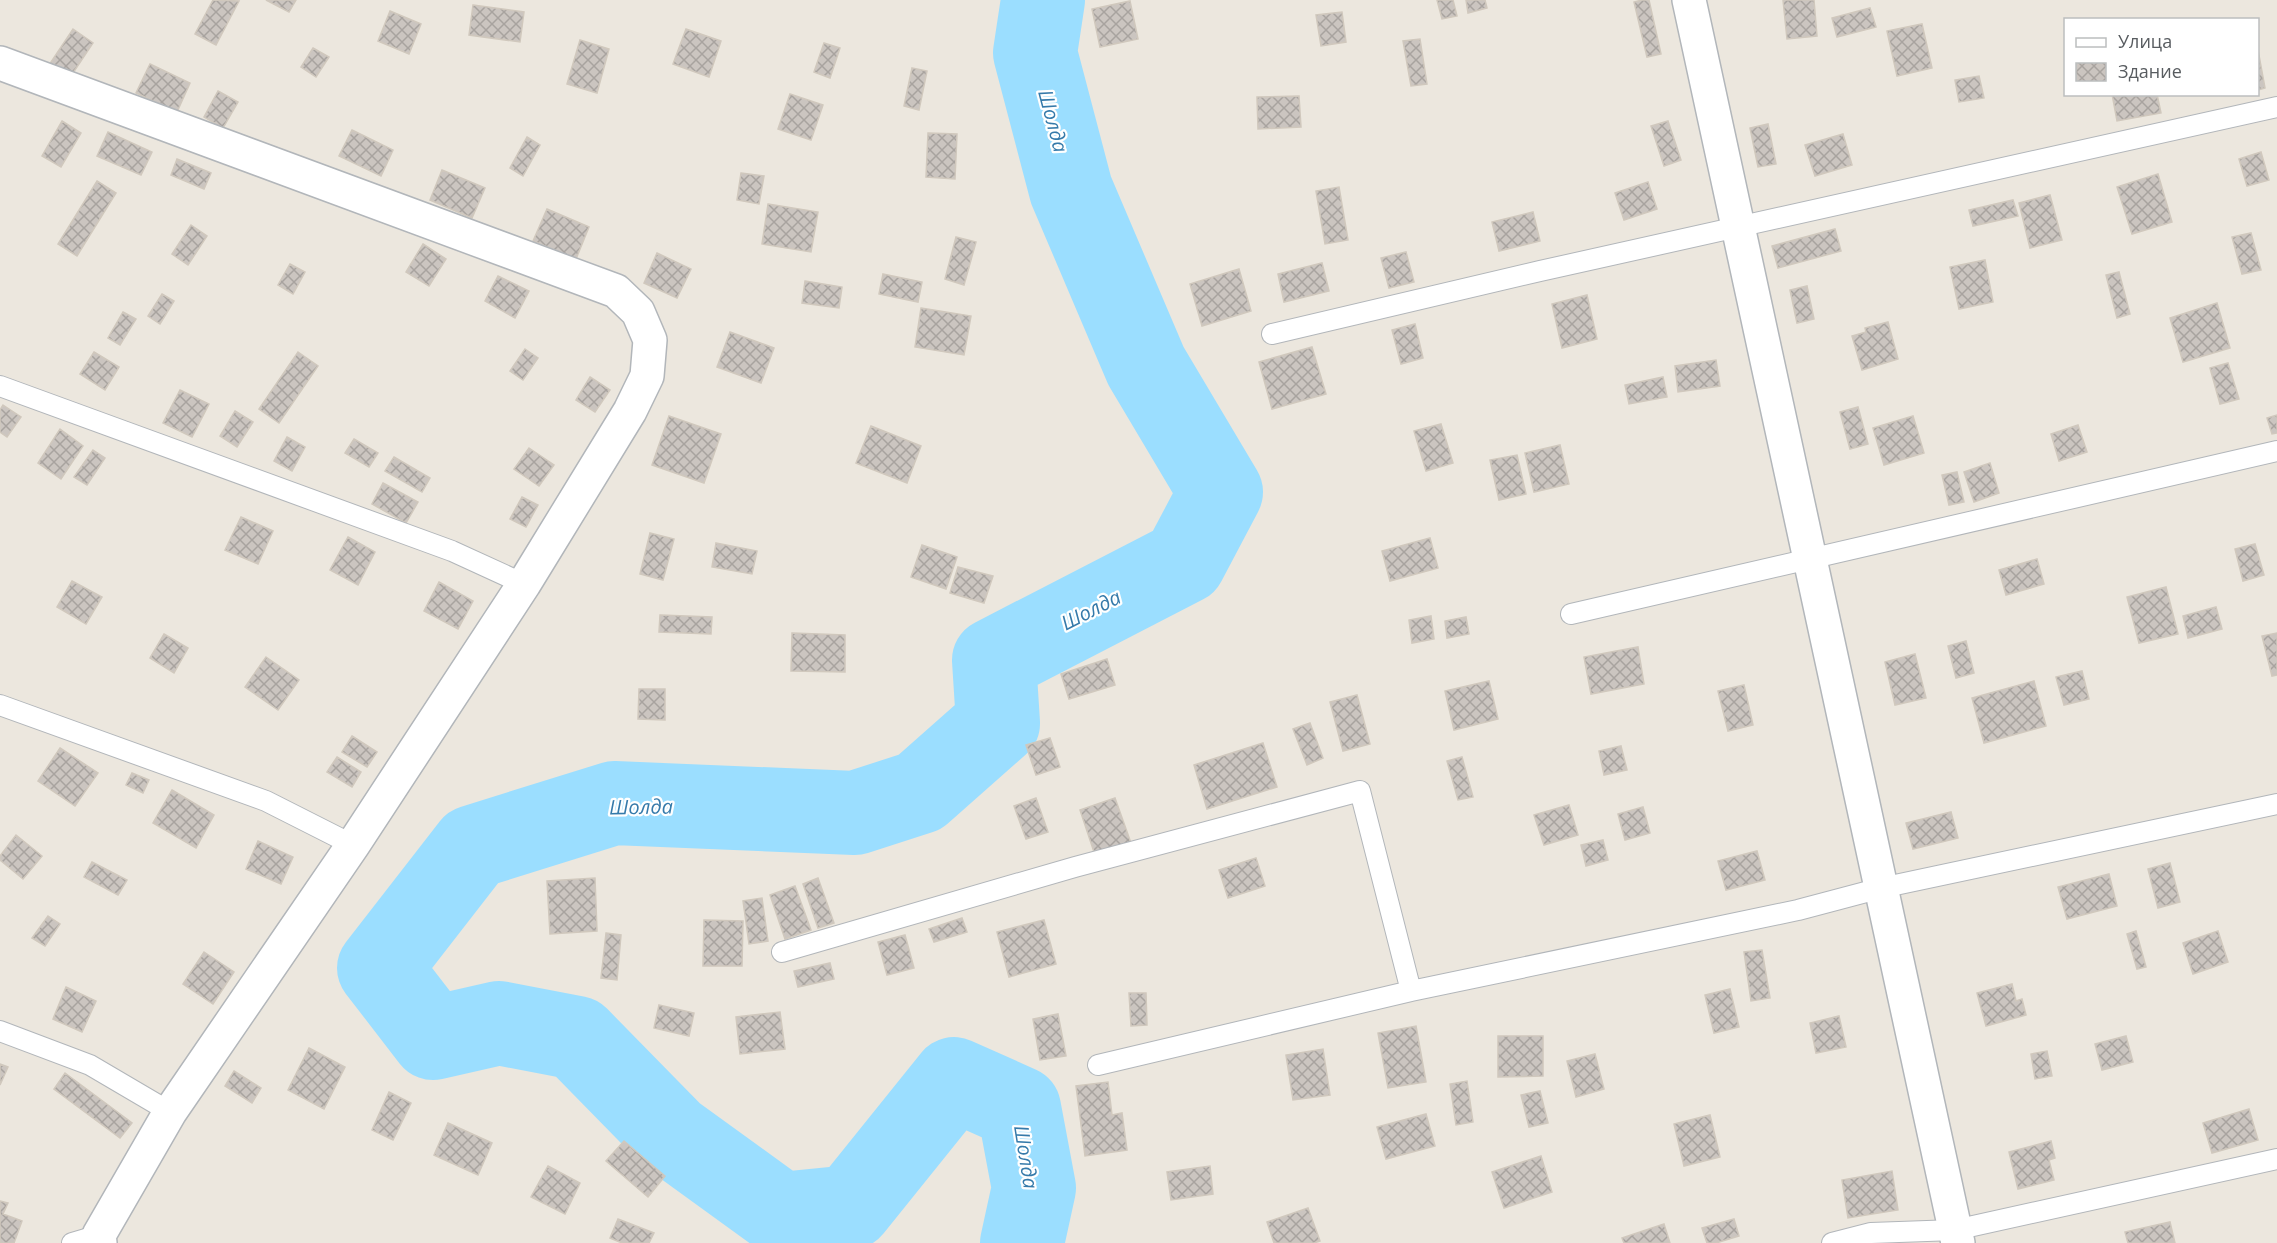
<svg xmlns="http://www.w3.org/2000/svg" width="2277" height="1243" font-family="'Open Sans',sans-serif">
<defs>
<pattern id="building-cross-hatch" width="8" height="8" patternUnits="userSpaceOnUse" patternTransform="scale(1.5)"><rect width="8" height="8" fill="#cbc5c0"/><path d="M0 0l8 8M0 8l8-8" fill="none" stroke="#a8a39f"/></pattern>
</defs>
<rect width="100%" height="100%" fill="#ece7de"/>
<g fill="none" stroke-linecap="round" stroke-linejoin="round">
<path stroke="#9bdeff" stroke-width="84" d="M1022,1243L1034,1188L1019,1108L954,1079L851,1207L781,1214L672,1135L577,1038L499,1023L433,1038L379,968L473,847L614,803L855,813L920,792L998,723L994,660L1184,562L1221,492L1146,366L1071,190L1035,53L1043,0"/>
</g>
<path fill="url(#building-cross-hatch)" stroke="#d0c8bd" stroke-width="1.5" d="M213,0L239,1L216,45L195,34Z
M266,0H296L289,12Z
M1437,0H1453L1457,16L1442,19Z
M1466,0H1485L1487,8L1468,13Z
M1642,0H1649L1661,54L1647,57L1634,2Z
M1783,0H1814L1817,36L1787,39Z
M1130,1L1138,39L1100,47L1092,9Z
M473,5L524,12L520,42L469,35Z
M1870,8L1876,27L1837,37L1832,18Z
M390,11L421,24L409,54L378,41Z
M1342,12L1346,42L1321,46L1316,15Z
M1922,24L1932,68L1897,76L1887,31Z
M73,29L93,43L69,79L49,65Z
M686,29L721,41L709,77L673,64Z
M1420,39L1427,84L1411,86L1403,41Z
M580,40L609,49L597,93L567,84Z
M824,43L840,48L830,78L814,72Z
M313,48L329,57L316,77L301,67Z
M2258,50L2265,88L2258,90Z
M150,64L190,83L177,112L136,93Z
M912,68L927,71L919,110L904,106Z
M1979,76L1984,98L1959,102L1955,80Z
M218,91L238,102L223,128L204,117Z
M790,94L823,105L811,140L778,129Z
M2112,94H2157L2161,113L2117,121Z
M1299,96L1301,127L1258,129L1257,97Z
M62,121L81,133L61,167L42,156Z
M1668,121L1681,160L1664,166L1651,126Z
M1768,124L1776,164L1758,167L1750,128Z
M352,130L393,150L381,176L339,156Z
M108,132L152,152L141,175L97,156Z
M928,133L957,134L955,179L926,177Z
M1843,134L1852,165L1815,176L1805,145Z
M527,137L540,145L523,176L510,168Z
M2261,152L2269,180L2247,186L2239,159Z
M177,159L211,173L204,189L171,175Z
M442,170L485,188L472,218L430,200Z
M741,173L764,176L759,204L737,200Z
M2158,174L2172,222L2132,234L2117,187Z
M97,181L116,193L77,256L58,244Z
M1648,182L1657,209L1624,220L1615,193Z
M1339,187L1348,240L1325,244L1316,191Z
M2050,195L2062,240L2030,248L2019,203Z
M2013,200L2018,216L1973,226L1969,210Z
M768,204L818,212L811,252L762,244Z
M547,209L589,227L576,259L533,241Z
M1533,212L1540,241L1499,251L1492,222Z
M191,225L207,236L188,265L172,254Z
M1835,229L1841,251L1778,268L1772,246Z
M2251,233L2261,270L2242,274L2232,237Z
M956,237L976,242L964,285L945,279Z
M423,244L446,259L429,286L406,272Z
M1406,252L1414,282L1389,288L1381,258Z
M657,253L691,269L677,298L644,283Z
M1985,260L1993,302L1959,309L1950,267Z
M1322,263L1329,291L1284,302L1278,274Z
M290,264L305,272L293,294L278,285Z
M1239,269L1251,311L1202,326L1190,284Z
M2119,272L2130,314L2117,318L2106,275Z
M883,274L922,282L918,302L879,294Z
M498,276L529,291L515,318L485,301Z
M805,281L842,287L839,308L802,303Z
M1807,286L1814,319L1797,323L1790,290Z
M162,294L174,301L160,324L148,316Z
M1587,295L1597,339L1562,348L1552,304Z
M2217,303L2230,348L2183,362L2170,318Z
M921,308L971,316L964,355L915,347Z
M123,312L136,319L120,345L108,338Z
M1888,322L1898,359L1862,370L1852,336L1866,332L1865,328Z
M1415,324L1423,358L1401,364L1392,330Z
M730,332L774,348L761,383L717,367Z
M1312,347L1326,394L1272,409L1259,362Z
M525,349L538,358L523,380L510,371Z
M94,352L119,367L105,390L80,374Z
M298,352L318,366L279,423L259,409Z
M1716,360L1720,386L1678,392L1675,366Z
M2228,363L2239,399L2220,404L2210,368Z
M590,377L610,390L595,412L576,400Z
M1663,377L1667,397L1629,404L1625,385Z
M180,390L209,404L192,437L163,423Z
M3,405L21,417L7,437L0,432V410Z
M1858,407L1868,444L1850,449L1840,412Z
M235,411L253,422L237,447L220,436Z
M2277,415V433L2272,434L2267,418Z
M669,416L721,434L704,483L652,465Z
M1913,416L1924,453L1884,465L1873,428Z
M1441,424L1453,463L1426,471L1414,431Z
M2078,425L2087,452L2059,461L2051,434Z
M871,426L921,446L907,483L856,463Z
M60,429L83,446L61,479L38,463Z
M287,437L305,447L292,471L274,461Z
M354,439L378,453L369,467L345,453Z
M1560,445L1569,484L1534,492L1525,453Z
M529,448L554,465L539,486L514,469Z
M93,450L105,458L87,485L74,477Z
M1517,455L1526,494L1499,500L1490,460Z
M394,457L430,478L422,492L385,471Z
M1990,463L1999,493L1974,502L1964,472Z
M1957,472L1964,502L1949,505L1942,475Z
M383,483L418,502L406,523L372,504Z
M522,497L538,505L526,527L510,519Z
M241,517L273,531L258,564L225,550Z
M650,533L674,539L663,580L640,574Z
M348,537L375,552L358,585L330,570Z
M1430,538L1438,568L1390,581L1382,551Z
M716,543L757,551L752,574L712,567Z
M2255,544L2264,575L2243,581L2235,549Z
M922,545L957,557L946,589L911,577Z
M2037,559L2044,584L2006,595L1999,570Z
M958,567L993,576L984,603L950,593Z
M72,581L102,597L86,624L57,607Z
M439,582L473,601L458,629L424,611Z
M2166,587L2178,634L2139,643L2127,597Z
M2216,607L2222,629L2188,638L2183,616Z
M660,615L712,617L711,634L659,632Z
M1431,616L1434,639L1412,643L1409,620Z
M1466,617L1469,634L1447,638L1445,621Z
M792,633L845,635V672L791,671Z
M2277,633V675L2272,676L2262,636Z
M164,634L188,648L174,673L150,658Z
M1966,641L1974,673L1956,678L1948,646Z
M1638,647L1644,684L1591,694L1584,657Z
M1915,654L1926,698L1895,705L1885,662Z
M266,657L299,680L278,710L245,687Z
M1107,659L1115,685L1069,699L1061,674Z
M2082,671L2089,699L2064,705L2056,677Z
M1489,681L1498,719L1454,730L1445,691Z
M2034,681L2046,726L1984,743L1972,698Z
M1744,685L1753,725L1728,731L1718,691Z
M639,689H665V720L638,719Z
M1357,695L1370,744L1343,751L1330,702Z
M1310,723L1323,758L1307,765L1293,729Z
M352,736L377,752L367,767L342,752Z
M1050,738L1060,767L1036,775L1026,745Z
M1263,743L1277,787L1207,809L1194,765Z
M1621,746L1627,770L1604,775L1599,751Z
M60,748L98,773L75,806L38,781Z
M337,757L361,772L352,787L327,772Z
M1462,757L1473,797L1458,800L1447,761Z
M132,773L149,780L143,793L126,785Z
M172,790L214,815L196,848L153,823Z
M1036,798L1048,832L1026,839L1014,806Z
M1115,798L1131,843L1095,855L1080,810Z
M1569,805L1578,835L1544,845L1534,815Z
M1643,807L1650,833L1625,840L1618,814Z
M1951,812L1958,838L1913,849L1906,823Z
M16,835L42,856L23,879L0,860V856Z
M1603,840L1608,860L1586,866L1581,845Z
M258,841L293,857L281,884L246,869Z
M1757,851L1765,880L1726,890L1718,861Z
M1256,858L1265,886L1228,898L1219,870Z
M92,862L127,880L118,895L84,877Z
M2170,863L2180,902L2158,908L2148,869Z
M2109,874L2117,906L2067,919L2058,887Z
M595,878L597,931L550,934L547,881Z
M818,878L834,923L818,928L803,884Z
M795,886L811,930L785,939L770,895Z
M762,898L768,941L749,944L743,901Z
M48,916L60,924L45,946L32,938Z
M962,918L967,932L934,942L929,929Z
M704,920L743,921L742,966H703Z
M1044,920L1056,964L1009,977L997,932Z
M2136,931L2146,967L2137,969L2127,934Z
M2218,931L2228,962L2193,974L2183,943Z
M606,933L621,935L617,980L601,978Z
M905,935L914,968L887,975L878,942Z
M1762,950L1770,998L1751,1001L1744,952Z
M204,952L234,972L213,1004L183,984Z
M830,963L834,979L798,987L794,971Z
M2012,984L2016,1001L2022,999L2026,1015L1986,1026L1977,993Z
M66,987L96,1001L82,1032L53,1019Z
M1730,989L1739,1027L1714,1033L1705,995Z
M1129,993H1146L1147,1025L1131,1026Z
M659,1005L694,1013L689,1036L654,1028Z
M780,1012L785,1049L740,1054L736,1017Z
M1058,1014L1066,1056L1040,1060L1033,1019Z
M1839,1016L1846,1047L1816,1053L1810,1023Z
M1416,1026L1426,1082L1388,1088L1378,1033Z
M1498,1036H1543V1076L1498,1077Z
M2126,1036L2133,1062L2102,1070L2095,1044Z
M309,1048L345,1067L324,1109L288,1090Z
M1323,1049L1330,1095L1293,1100L1286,1055Z
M2047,1051L2052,1076L2035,1079L2031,1054Z
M1595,1054L1604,1089L1576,1097L1567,1061Z
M0,1064L8,1067L0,1085Z
M234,1071L261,1088L252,1103L225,1086Z
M65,1073L132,1123L120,1138L54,1089Z
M1467,1081L1473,1122L1456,1125L1450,1084Z
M1108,1082L1112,1115L1122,1113L1127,1150L1085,1156L1076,1086Z
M1540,1091L1548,1123L1529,1127L1521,1095Z
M389,1092L411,1103L393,1140L372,1130Z
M2249,1109L2258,1140L2212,1153L2203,1123Z
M1426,1114L1435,1146L1386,1159L1377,1127Z
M1710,1115L1720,1157L1684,1166L1674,1124Z
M448,1123L492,1143L478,1175L434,1155Z
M624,1141L665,1176L648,1197L606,1161Z
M2051,1141L2055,1158L2049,1160L2054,1180L2018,1189L2009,1152Z
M1541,1156L1552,1192L1504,1208L1492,1172Z
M548,1166L580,1183L565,1214L531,1197Z
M1210,1166L1213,1194L1171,1200L1167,1172Z
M1892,1171L1898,1210L1848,1218L1842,1180Z
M0,1201L8,1203L3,1214L22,1221L14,1243H0Z
M1308,1208L1320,1241L1314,1243H1274L1267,1222Z
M618,1219L654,1233L649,1243H622L610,1238Z
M1734,1219L1739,1236L1716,1243H1707L1702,1228Z
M2170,1222L2175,1243H2128L2125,1232Z
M1664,1224L1670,1243H1624L1622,1238Z"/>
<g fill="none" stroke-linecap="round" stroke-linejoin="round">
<g stroke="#b2b6ba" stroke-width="22">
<path id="service" d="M1272,334L1540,271L2277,107
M0,386L452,551L524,584
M1571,614L2277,451
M0,705L266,801L353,845
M782,952L1075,867L1360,791L1411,991
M0,1031L90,1065L170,1112
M1098,1065L1411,991L1798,910L1881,888L2277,804
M72,1243L99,1235
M1832,1243L1871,1233L1955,1230L2277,1159"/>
</g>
<g stroke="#b2b6ba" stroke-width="36">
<path id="minor" d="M1689,0L1958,1243
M0,63L616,291L638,312L650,340L647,376L630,411L524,584L353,845L170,1112L99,1235L100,1243"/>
</g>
<use href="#service" stroke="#fff" stroke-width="20"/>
<use href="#minor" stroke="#fff" stroke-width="33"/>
</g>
<g text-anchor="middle" stroke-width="4.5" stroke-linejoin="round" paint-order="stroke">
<g font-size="20" font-style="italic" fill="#357aaa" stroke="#fff">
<text transform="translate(1053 121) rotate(75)" y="7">Шолда</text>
<text transform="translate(1091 610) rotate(-27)" y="7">Шолда</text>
<text transform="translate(641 807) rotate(-1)" y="7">Шолда</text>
<text transform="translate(1026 1157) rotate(81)" y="7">Шолда</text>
</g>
</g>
<rect x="2064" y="18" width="195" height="78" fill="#ffffff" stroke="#bcbebf" stroke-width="1.5"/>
<rect x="2076" y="38" width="30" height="9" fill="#ffffff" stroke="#bcbebf" stroke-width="1.5"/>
<text x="2118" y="48" font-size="18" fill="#585c60">Улица</text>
<rect x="2076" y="63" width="30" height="18" fill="url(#building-cross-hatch)" stroke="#bcbebf" stroke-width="1.5"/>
<text x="2118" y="78" font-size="18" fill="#585c60">Здание</text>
</svg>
